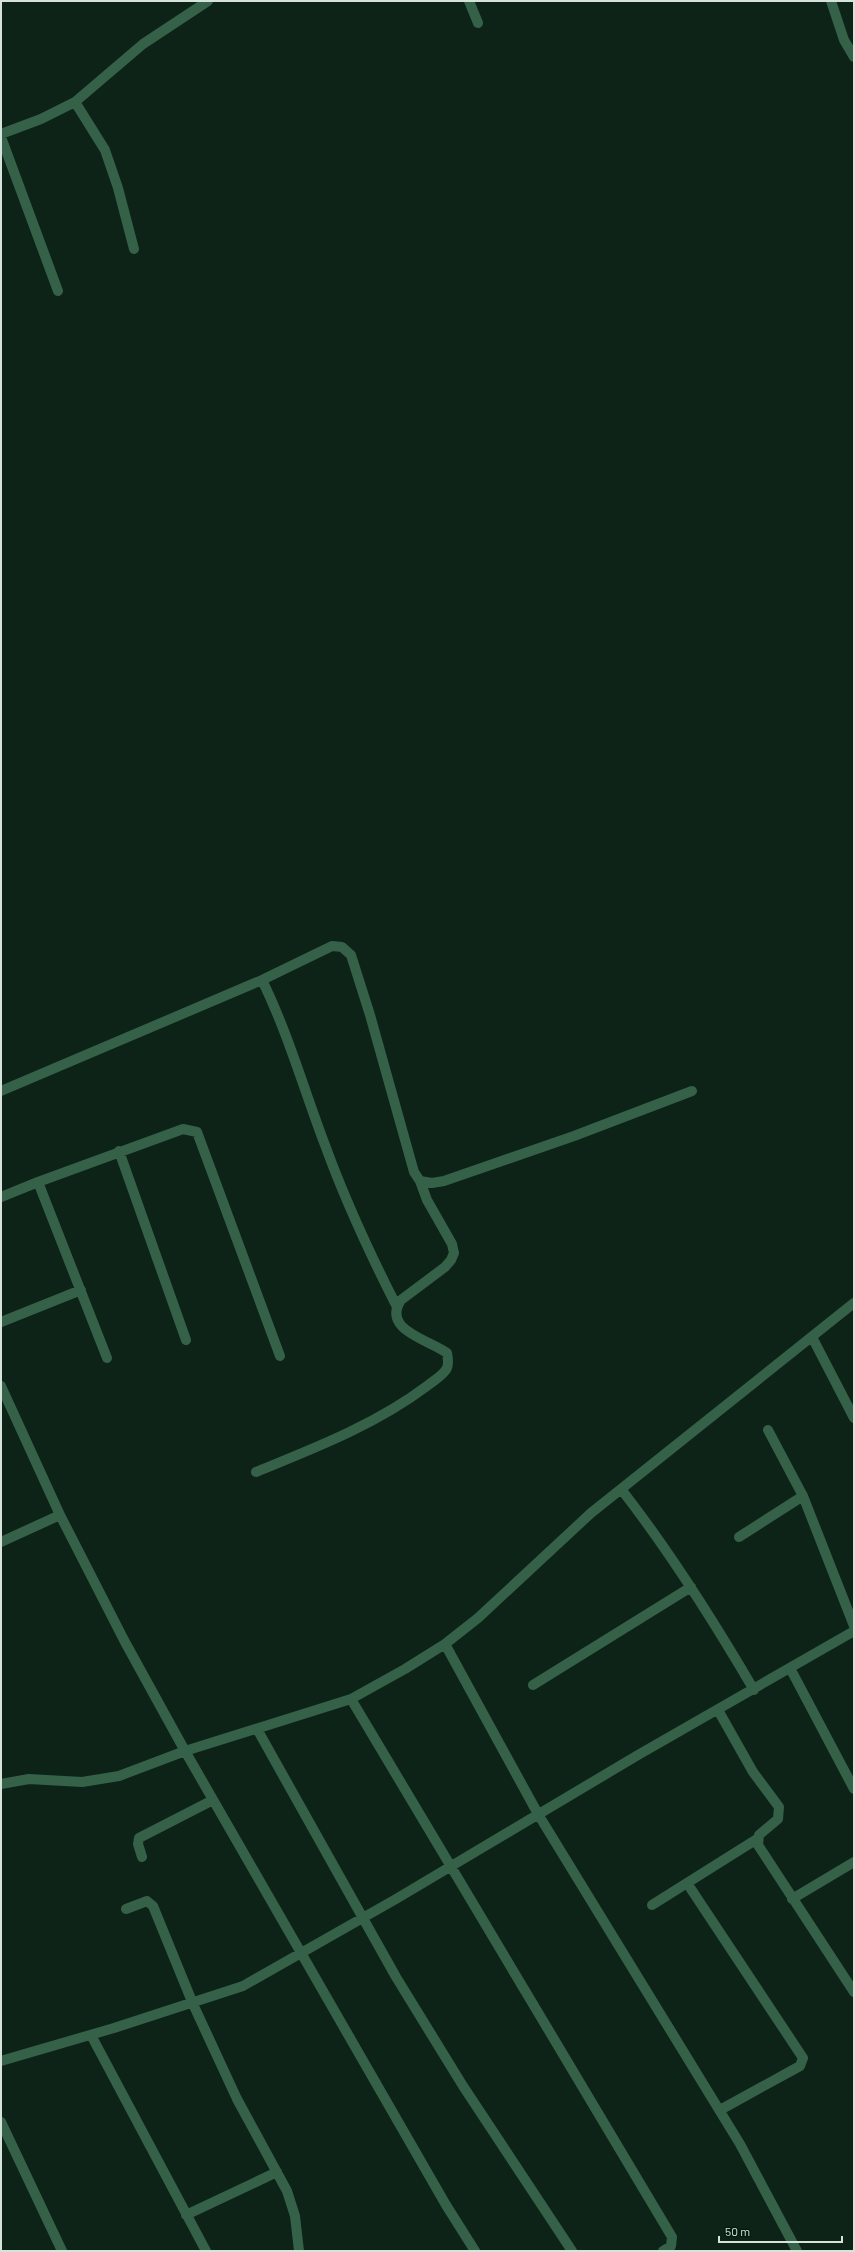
<svg xmlns="http://www.w3.org/2000/svg" width="855" height="2252" font-family="Barlow,sans-serif">
<rect width="100%" height="100%" fill="#0e2318"/>
<g fill="none" stroke-linecap="round" stroke-linejoin="round">
<path stroke="#346148" stroke-width="10" d="M469,1L478,23
M831,1L844,40L854,57
M75,102L105,150L118,188L134,249
M1,134L41,119L75,102L143,44L208,1
M1,137L58,291
M262,980C288,1033 304,1090 325,1145C345,1200 370,1254 397,1307
M1,1091L262,980L332,946L342,947L351,955L370,1015L414,1172L420,1181L432,1183L444,1181L574,1136L692,1091
M119,1151L186,1340
M38,1182L107,1358
M1,1197L38,1182L183,1129L197,1132L280,1356
M1,1322L81,1290
M812,1337L854,1418
M1,1386L60,1515L125,1642L185,1751L446,2205L475,2251
M768,1430L803,1496L854,1626
M256,1472C315,1448 375,1425 427,1386C433,1381 444,1375 447,1368C449,1363 448,1359 447,1353C430,1340 381,1330 401,1300L445,1267L451,1260L454,1253L452,1244L427,1200L420,1181
M621,1489C671,1553 713,1620 754,1690
M739,1537L803,1496
M1,1542L60,1515
M445,1644L538,1814L740,2144L797,2251
M790,1668L854,1789
M533,1685L691,1587
M351,1699L672,2237L671,2246L663,2251
M718,1710L753,1772L779,1807L778,1819L759,1835L758,1845L854,1992
M257,1729L396,1977L463,2086L572,2251
M1,1784L29,1779L82,1782L119,1776L185,1751L351,1699L405,1669L445,1644L478,1618L591,1513L854,1303
M142,1857L138,1844L139,1838L213,1800
M687,1883L803,2058L800,2066L720,2110
M792,1899L854,1862
M652,1905L757,1839
M126,1909L147,1901L153,1906L193,2004L237,2099L287,2191L295,2216L299,2251
M91,2035L206,2251
M1,2061L114,2028L243,1986L396,1899L638,1755L854,1631
M1,2122L62,2251
M186,2215L277,2172"/>
</g>
<rect width="855" height="2252" fill="none" stroke="#d5e3da" stroke-width="4"/>
<path d="M719 2236v6h123v-6" fill="none" stroke="#d5e3da" stroke-width="2"/>
<text x="725" y="2236" font-size="12" fill="#d5e3da" stroke="#051a0f" stroke-width="3" paint-order="stroke">50 m</text>
</svg>
